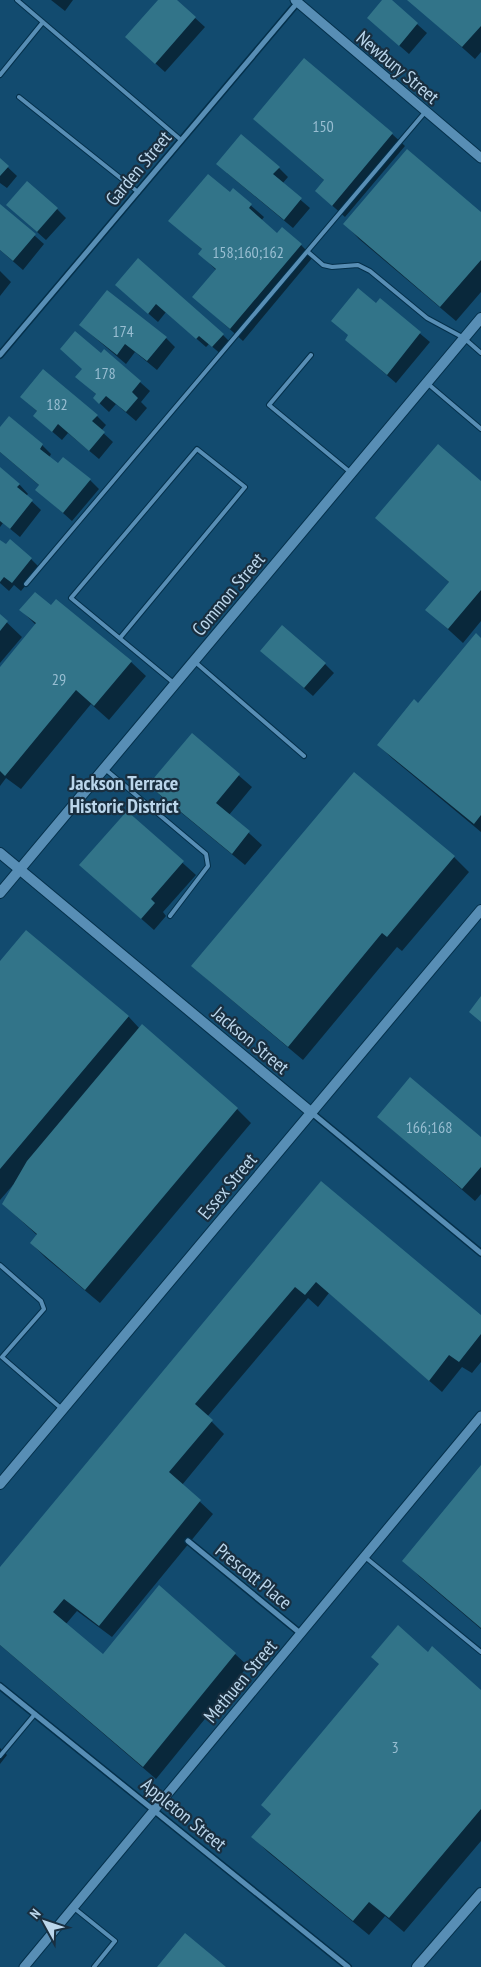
<svg xmlns="http://www.w3.org/2000/svg" width="481" height="1967" font-family="'PT Sans Narrow',sans-serif">
<rect width="100%" height="100%" fill="#124b6f"/>
<path fill="#0007" d="M51,0H73L65,11Z
M160,0H175L205,27L165,72L136,46Z
M384,0H390L427,33L409,54L378,27Z
M409,0H481V52L475,59Z
M254,119L392,134L405,146L345,217L316,191L325,181Z
M0,160L17,176L7,188L0,183Z
M279,168L288,177L282,184L310,208L293,228L227,173Z
M233,190L264,217L261,221L278,235L301,245L313,257L243,341L194,297L216,270L200,254L203,250L170,221L230,194Z
M0,205L44,244L23,270L0,250Z
M57,209L66,218L46,240L17,214Z
M481,214V292L456,321L359,239L345,224Z
M0,271L11,282L0,296Z
M116,285L223,335L232,344L222,355L209,344L206,347L166,312L158,322Z
M380,300L430,342L396,383L346,340Z
M80,325L166,338L175,347L157,370L135,352L126,364Z
M105,351L150,391L141,402L147,408L136,421L116,404L109,412L94,398L97,395L77,377Z
M21,397L97,416L106,425L101,431L113,442L99,459L68,433L62,440L34,416L38,412Z
M9,418L42,445L51,454L49,458L58,465L90,480L99,489L72,521L37,490L40,486L0,452V429Z
M0,468L19,484L28,494L26,496L41,510L20,537L3,523L0,527Z
M481,482V621L463,643L427,610L450,583L377,518Z
M0,541L31,559L40,568L21,591L14,585L9,591L0,583Z
M52,606L131,662L146,676L109,720L91,704L21,789L6,778L0,786V669L36,625L21,610Z
M0,616L22,637L0,663Z
M481,639V832L393,759L378,745Z
M262,651L325,664L334,673L313,696Z
M192,735L252,787L229,815L262,845L245,865L162,797L149,785Z
M127,813L196,875L163,912L166,916L154,930L94,877Z
M454,857L469,872L402,951L397,947L303,1060L208,980L193,966Z
M0,963L128,1016L140,1029L237,1109L251,1123L100,1303L46,1258L31,1243L38,1236L3,1204L14,1186L13,1185L0,1200Z
M378,1117L481,1138V1194L475,1201Z
M321,1182L481,1317V1362L472,1373L462,1367L442,1392L329,1293L318,1307L308,1298L207,1417L224,1434L182,1485L213,1514L112,1637L77,1611L66,1624L103,1656L235,1654L248,1666L156,1779L0,1645V1569Z
M481,1467V1629L420,1577L404,1560Z
M429,1654L481,1691V1841L404,1932L385,1916L369,1935L268,1852L253,1837L272,1814Z
M0,1748L7,1755L0,1764Z"/>
<path fill="#327489" d="M158,0H177L196,17L155,64L125,37Z
M382,0H392L418,23L399,46L367,18Z
M407,0H481V26L462,47Z
M304,58L393,133L332,206L315,191L324,180L253,119Z
M241,134L280,167L273,174L302,198L284,220L216,164Z
M407,149L481,212V260L440,307L343,224Z
M0,158L9,166L0,176Z
M208,174L230,192L233,188L252,204L249,208L277,233L282,227L302,244L230,329L192,297L216,269L198,254L202,249L168,221Z
M27,181L58,208L37,232L6,205Z
M0,204L36,234L13,261L0,250Z
M138,258L224,334L212,347L199,336L196,339L156,304L148,314L115,285Z
M358,288L376,303L380,298L421,332L387,375L345,340L348,335L331,321Z
M107,290L167,337L147,361L125,344L117,355L79,325Z
M75,331L101,353L104,349L141,381L132,392L138,398L126,412L106,396L99,404L93,398L96,394L75,377L82,369L60,349Z
M43,369L98,415L92,421L105,432L89,451L58,424L52,432L33,416L37,411L20,397Z
M9,416L43,444L40,449L58,463L63,457L91,479L63,513L35,490L39,485L0,452V427Z
M438,444L481,481V590L448,629L425,610L449,582L375,518Z
M0,467L20,484L17,487L33,500L10,529L0,521Z
M10,539L32,558L12,583L4,577L0,582V540L6,544Z
M35,592L51,605L56,599L132,661L94,706L76,690L5,776L0,771V667L36,623L19,610Z
M0,614L8,621L0,631Z
M282,625L326,663L304,688L260,651Z
M476,633L481,638V815L474,824L377,745L414,699L418,703Z
M192,733L240,774L216,803L250,831L232,854L148,785Z
M354,772L455,856L387,937L382,933L288,1047L191,966Z
M127,811L184,861L151,899L155,903L141,919L79,865Z
M26,930L129,1016L0,1169V961Z
M481,996V1022L469,1012Z
M142,1024L238,1108L85,1290L30,1243L37,1234L2,1204L27,1161Z
M410,1077L481,1137V1167L462,1189L377,1117Z
M321,1181L481,1315V1334L459,1362L449,1355L429,1381L316,1282L305,1295L295,1287L195,1404L213,1420L169,1472L201,1500L99,1626L64,1599L53,1612L103,1654L159,1585L236,1653L143,1767L0,1645V1567Z
M481,1465V1628L402,1561Z
M398,1625L428,1652L432,1646L481,1690V1809L389,1918L369,1902L353,1921L251,1837L271,1814L261,1805L379,1664L371,1657Z
M185,1933L226,1967H157Z"/>
<g fill="none" stroke-linecap="round" stroke-linejoin="round">
<g stroke="#04304b" stroke-width="6">
<path id="service" d="M17,0L181,140
M0,75L43,22
M19,97L138,192
M308,252L323,265L332,267L358,265L370,271L427,318L464,338L481,353
M311,355L269,405L350,472
M427,383L481,429
M26,584L426,111
M120,638L245,487L197,449L71,598L175,684
M194,661L304,756
M105,769L206,854L208,866L170,916
M0,1265L41,1301L44,1309L2,1357
M2,1357L62,1409
M365,1557L481,1652
M0,1756L35,1714
M74,1908L115,1941L94,1967"/>
</g>
<g stroke="#04304b" stroke-width="8">
<path id="minor" d="M0,355L298,2
M312,1113L481,1253
M188,1541L300,1633
M0,1686L348,1967"/>
</g>
<g stroke="#04304b" stroke-width="11">
<path id="tertiary" d="M295,0L481,158
M24,1967L481,1416"/>
</g>
<g stroke="#04304b" stroke-width="12">
<path id="secondary" d="M0,853L312,1113
M0,893L481,318
M0,1484L481,910
M417,1967L481,1893"/>
</g>
<use href="#service" stroke="#588eb5" stroke-width="4"/>
<use href="#minor" stroke="#588eb5" stroke-width="5"/>
<use href="#tertiary" stroke="#588eb5" stroke-width="9"/>
<use href="#secondary" stroke="#588eb5" stroke-width="10"/>
</g>
<g text-anchor="middle" stroke-width="4.5" stroke-linejoin="round" paint-order="stroke">
<g font-size="16" fill="#99bed2">
<text x="323" y="132">150</text>
<text x="248" y="258">158;160;162</text>
<text x="123" y="337">174</text>
<text x="105" y="379">178</text>
<text x="57" y="410">182</text>
<text x="59" y="685">29</text>
<text x="429" y="1133">166;168</text>
<text x="395" y="1753">3</text>
</g>
<g font-size="19" fill="#bbd6eb" stroke="#192f40">
<text transform="translate(398 67) rotate(40)" y="7">Newbury Street</text>
<text transform="translate(138 168) rotate(-50)" y="7">Garden Street</text>
<text transform="translate(228 594) rotate(-50)" y="7">Common Street</text>
<text transform="translate(251 1040) rotate(40)" y="7">Jackson Street</text>
<text transform="translate(227 1186) rotate(-50)" y="7">Essex Street</text>
<text transform="translate(254 1576) rotate(39)" y="7">Prescott Place</text>
<text transform="translate(240 1681) rotate(-50)" y="7">Methuen Street</text>
<text transform="translate(184 1814) rotate(39)" y="7">Appleton Street</text>
</g>
<g font-size="20" font-weight="bold" fill="#bbd6eb" stroke="#192f40">
<text x="124" y="790">Jackson Terrace<tspan x="124" dy="23">Historic District</tspan></text>
</g>
</g>
<g transform="translate(45 1922) rotate(310)" stroke="#192f40" stroke-width="4" paint-order="stroke">
<path d="M0-4L9 19L0 12L-9 19Z" fill="#bbd6eb"/>
<text y="-8" font-size="14" font-weight="bold" text-anchor="middle" fill="#bbd6eb">N</text>
</g>
</svg>
